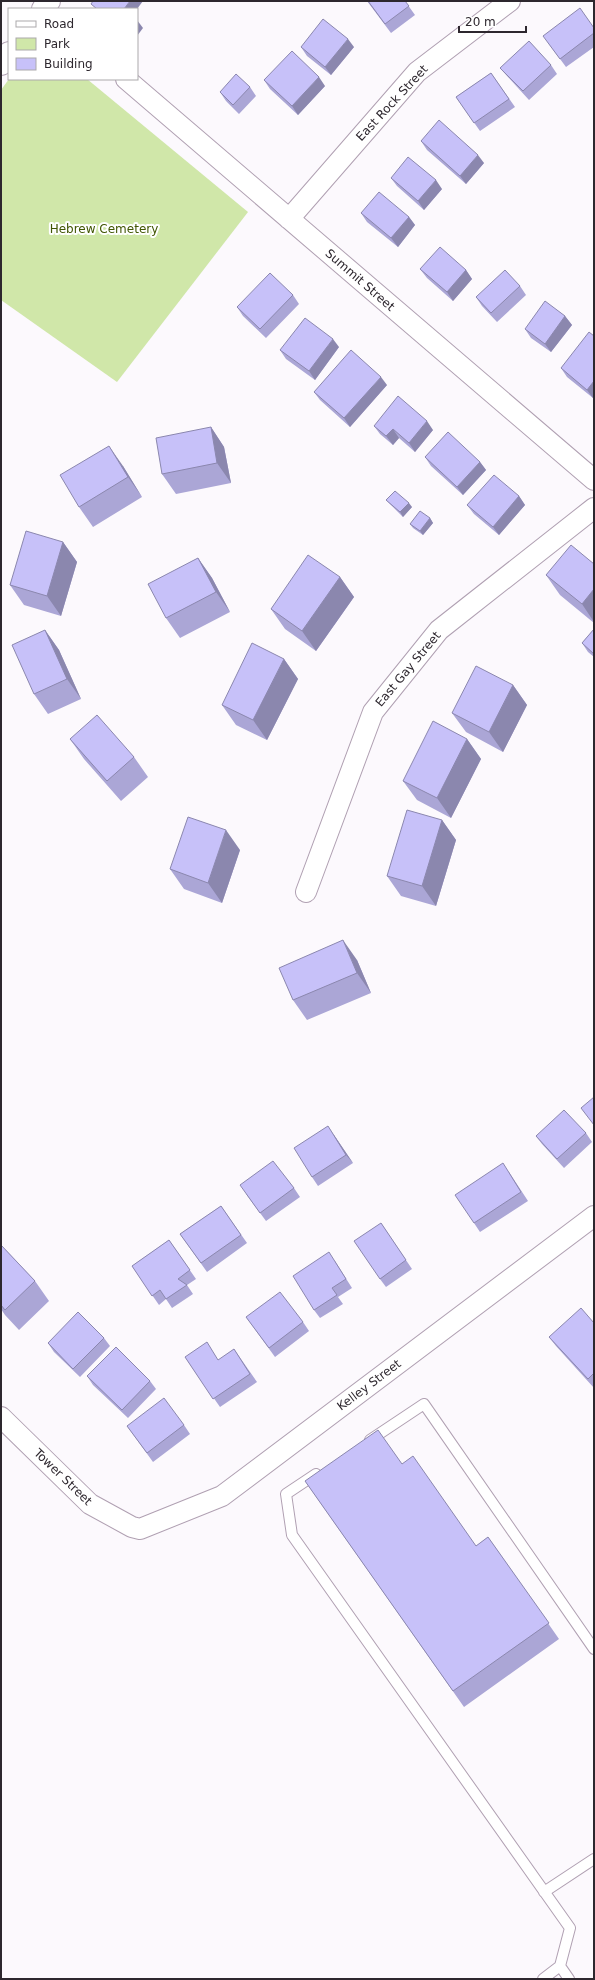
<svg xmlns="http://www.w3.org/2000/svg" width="595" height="1980" font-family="'DejaVu Sans',sans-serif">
<rect width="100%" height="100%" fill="#fcf9fd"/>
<path fill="#d0e7a9" d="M9,79H87L248,212L117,382L1,300V90Z"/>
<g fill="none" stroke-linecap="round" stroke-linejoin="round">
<g stroke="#b0a0b2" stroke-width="12">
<path id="lane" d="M370,1440L424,1404L594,1649
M316,1474L286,1494L292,1535L570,1928L560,1966L569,1979
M544,1892L594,1859
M543,1979L560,1966"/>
</g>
<g stroke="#b0a0b2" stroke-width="22">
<path id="street" d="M126,79L594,480
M289,219L417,72L510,1
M306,892L373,712L439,630L594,508
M1,1417L90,1504L132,1527L140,1529L222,1496L594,1216"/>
</g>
<g stroke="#b0a0b2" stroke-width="24">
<path id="secondary" d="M43,9L49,1
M1,64L9,53"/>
</g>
<use href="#lane" stroke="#fff" stroke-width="10"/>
<use href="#street" stroke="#fff" stroke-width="20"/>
<use href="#secondary" stroke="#fff" stroke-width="22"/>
</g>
<path fill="#aba6d6" d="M367,1H405L415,15L391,33Z
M594,28V47L566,67L549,44Z
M301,47H354L331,75L307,56Z
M551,65L557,74L529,100L507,76L500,68Z
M491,73L515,107L480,131L456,97Z
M264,80L325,86L298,115L270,89Z
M250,87L256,96L239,114L226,101L220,92Z
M421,141L484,163L466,184L427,150Z
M391,178L442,189L424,210L397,186Z
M361,213L409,217L415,225L398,247L367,222Z
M420,269L466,270L472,279L453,301L427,278Z
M520,286L526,295L497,322L482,306L476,297Z
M293,295L299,304L266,338L243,316L237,307Z
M565,316L572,325L551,352L531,338L525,329Z
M594,336L593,398L567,377L561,368Z
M339,347L315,380L286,359L280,350Z
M387,385L350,427L320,400L314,392Z
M374,426L433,430L415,452L399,438L393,445L380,434Z
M211,427L224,447L231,483L176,494L162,474Z
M425,457L480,462L486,470L463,495L431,466Z
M123,466L142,497L93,527L79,507Z
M519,496L525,505L499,535L474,514L467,505Z
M386,500L412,507L403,517Z
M430,518L433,523L423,535L413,528L410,524Z
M63,542L77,562L61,616L24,605L10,585Z
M198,558L212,578L230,612L180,638L166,618Z
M594,564V623L560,595L546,575Z
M340,577L354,597L316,651L285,629L271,609Z
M594,629V657L588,652L582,643Z
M45,630L59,650L81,699L48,714L34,694Z
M284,659L298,679L267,740L236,725L222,705Z
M513,685L527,705L503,752L466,732L452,713Z
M70,739L134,757L148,777L121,801L84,759Z
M467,739L481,759L451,818L417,800L403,781Z
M442,820L456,840L436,906L401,896L387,876Z
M240,850L222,903L184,889L170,869Z
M357,960L371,993L307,1020L293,1000Z
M586,1133L592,1142L564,1168L542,1144L536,1136Z
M334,1135L353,1163L318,1186L312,1177Z
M509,1172L528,1201L480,1232L474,1223Z
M294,1188L300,1197L266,1221L246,1194Z
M221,1206L247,1243L207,1272L180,1234Z
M381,1223L412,1269L386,1287L380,1279Z
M169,1240L196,1279L187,1285L193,1294L172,1308L166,1299L159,1305L132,1266Z
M1,1245L35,1281L49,1301L19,1330L5,1315L1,1309Z
M335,1261L352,1288L338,1297L343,1304L320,1318L314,1310Z
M246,1317L303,1322L309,1331L275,1357Z
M594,1323V1388L556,1346L549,1337Z
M104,1338L110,1346L80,1377L54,1352L48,1343Z
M234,1349L257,1382L220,1407L185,1357L219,1360Z
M87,1376L150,1381L156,1389L128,1418L93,1385Z
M184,1425L190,1434L153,1462L127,1426Z
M402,1464L476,1546L488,1537L559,1639L464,1707L305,1481Z"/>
<path fill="#8b87ae" d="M130,1H143L137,9H124Z
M137,20L143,28L137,36Z
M348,39L354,47L331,75L325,67Z
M319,77L325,86L298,115L292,106Z
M478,155L484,163L466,184L460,176Z
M436,180L442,189L424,210L418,201Z
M409,217L415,225L398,247L391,238Z
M466,270L472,279L453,301L447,292Z
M565,316L572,325L551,352L545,344Z
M333,339L339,347L315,380L309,371Z
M381,377L387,385L350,427L344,418Z
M594,381V398H593L587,390Z
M427,421L433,430L415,452L409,443Z
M211,427L224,447L231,483L217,463Z
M393,429L399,438L393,445L386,436Z
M109,446L123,466L142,497L128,477Z
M480,462L486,470L463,495L457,487Z
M519,496L525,505L499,535L493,527Z
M409,503L412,507L403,517L400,512Z
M430,518L433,523L423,535L420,531Z
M63,542L77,562L61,616L47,596Z
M198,558L212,578L230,612L216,592Z
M340,577L354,597L316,651L302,631Z
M594,589V622L582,604Z
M45,630L59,650L81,699L67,679Z
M284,659L298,679L267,740L253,720Z
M513,685L527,705L503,752L489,732Z
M467,739L481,759L451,818L437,798Z
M442,820L456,840L436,906L422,886Z
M226,830L240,850L222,903L208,883Z
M343,940L357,960L371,993L357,973Z
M328,1126L334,1135L353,1163L346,1155Z"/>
<path fill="#c7c1f9" stroke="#8b87ae" d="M93,1H130L124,9H97L91,4Z
M368,1H405L409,6L385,24Z
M580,8L594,28V33L560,59L543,36Z
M323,19L348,39L325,67L301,47Z
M529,41L551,65L523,91L500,68Z
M292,51L319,77L292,106L264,80Z
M491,73L509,99L474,123L456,97Z
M236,74L250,87L233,105L220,92Z
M439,120L478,155L460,176L421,141Z
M408,157L436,180L418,201L391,178Z
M379,192L409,217L391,238L361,213Z
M440,247L466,270L447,292L420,269Z
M505,270L520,286L491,313L476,297Z
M270,273L293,295L260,329L237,307Z
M545,301L565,316L545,344L525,329Z
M305,318L333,339L309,371L280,350Z
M589,332L594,336V381L587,390L561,368Z
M351,350L381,377L344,418L314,392Z
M398,396L427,421L409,443L393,429L386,436L374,426Z
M211,427L217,463L162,474L156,438Z
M448,432L480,462L457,487L425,457Z
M109,446L128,477L79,507L60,475Z
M494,475L519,496L493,527L467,505Z
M395,491L409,503L400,512L386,500Z
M420,511L430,518L420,531L410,524Z
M26,531L63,542L47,596L10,585Z
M571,545L594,564V589L582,604L546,575Z
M308,555L340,577L302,631L271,609Z
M198,558L216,592L166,618L148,584Z
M594,629V654L582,643Z
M45,630L67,679L34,694L12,645Z
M252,643L284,659L253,720L222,705Z
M476,666L513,685L489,732L452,713Z
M97,715L134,757L107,781L70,739Z
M433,721L467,739L437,798L403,781Z
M407,810L442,820L422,886L387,876Z
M188,817L226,830L208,883L170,869Z
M343,940L357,973L293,1000L279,968Z
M594,1097V1125L581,1108Z
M564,1110L586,1133L557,1159L536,1136Z
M328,1126L346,1155L312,1177L294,1148Z
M273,1161L294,1188L260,1213L240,1185Z
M503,1163L521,1192L474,1223L455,1195Z
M221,1206L241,1235L201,1263L180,1234Z
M381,1223L406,1260L380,1279L354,1241Z
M169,1240L190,1270L178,1279L187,1285L166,1299L160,1290L152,1296L132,1266Z
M1,1245L35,1281L5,1310L1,1305Z
M329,1252L346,1279L332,1288L337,1295L314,1310L293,1276Z
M280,1292L303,1322L269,1348L246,1317Z
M581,1308L594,1323V1373L588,1379L549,1337Z
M78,1312L104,1338L73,1369L48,1343Z
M207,1342L218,1360L234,1349L250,1374L213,1399L185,1357Z
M116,1347L150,1381L122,1410L87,1376Z
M164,1398L184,1425L147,1453L127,1426Z
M378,1430L402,1464L413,1456L476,1546L488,1537L549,1623L453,1691L305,1481Z"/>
<g text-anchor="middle" stroke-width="4" stroke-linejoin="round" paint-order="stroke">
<g font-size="12" fill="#2d272e" stroke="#fff">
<text transform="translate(392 103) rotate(-47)" y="4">East Rock Street</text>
<text transform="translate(360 280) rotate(41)" y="4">Summit Street</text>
<text transform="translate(408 669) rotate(-50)" y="4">East Gay Street</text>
<text transform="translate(369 1385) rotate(-37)" y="4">Kelley Street</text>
<text transform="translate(63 1477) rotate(44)" y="4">Tower Street</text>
</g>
<g font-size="12" fill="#415603" stroke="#fff">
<text x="104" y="233">Hebrew Cemetery</text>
</g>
</g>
<rect width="595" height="1980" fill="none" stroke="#2d272e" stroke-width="4"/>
<rect x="8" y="8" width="130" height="72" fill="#ffffff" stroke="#aba9ab"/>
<rect x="16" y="21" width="20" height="6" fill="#ffffff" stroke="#aba9ab"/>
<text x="44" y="28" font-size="12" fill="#2d272e">Road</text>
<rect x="16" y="38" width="20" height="12" fill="#d0e7a9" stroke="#aba9ab"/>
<text x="44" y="48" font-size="12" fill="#2d272e">Park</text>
<rect x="16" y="58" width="20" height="12" fill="#c7c1f9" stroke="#aba9ab"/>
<text x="44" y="68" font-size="12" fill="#2d272e">Building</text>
<path d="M459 26v6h67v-6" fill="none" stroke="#2d272e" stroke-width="2"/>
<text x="465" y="26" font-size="12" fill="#2d272e" stroke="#ffffff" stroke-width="3" paint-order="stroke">20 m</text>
</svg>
